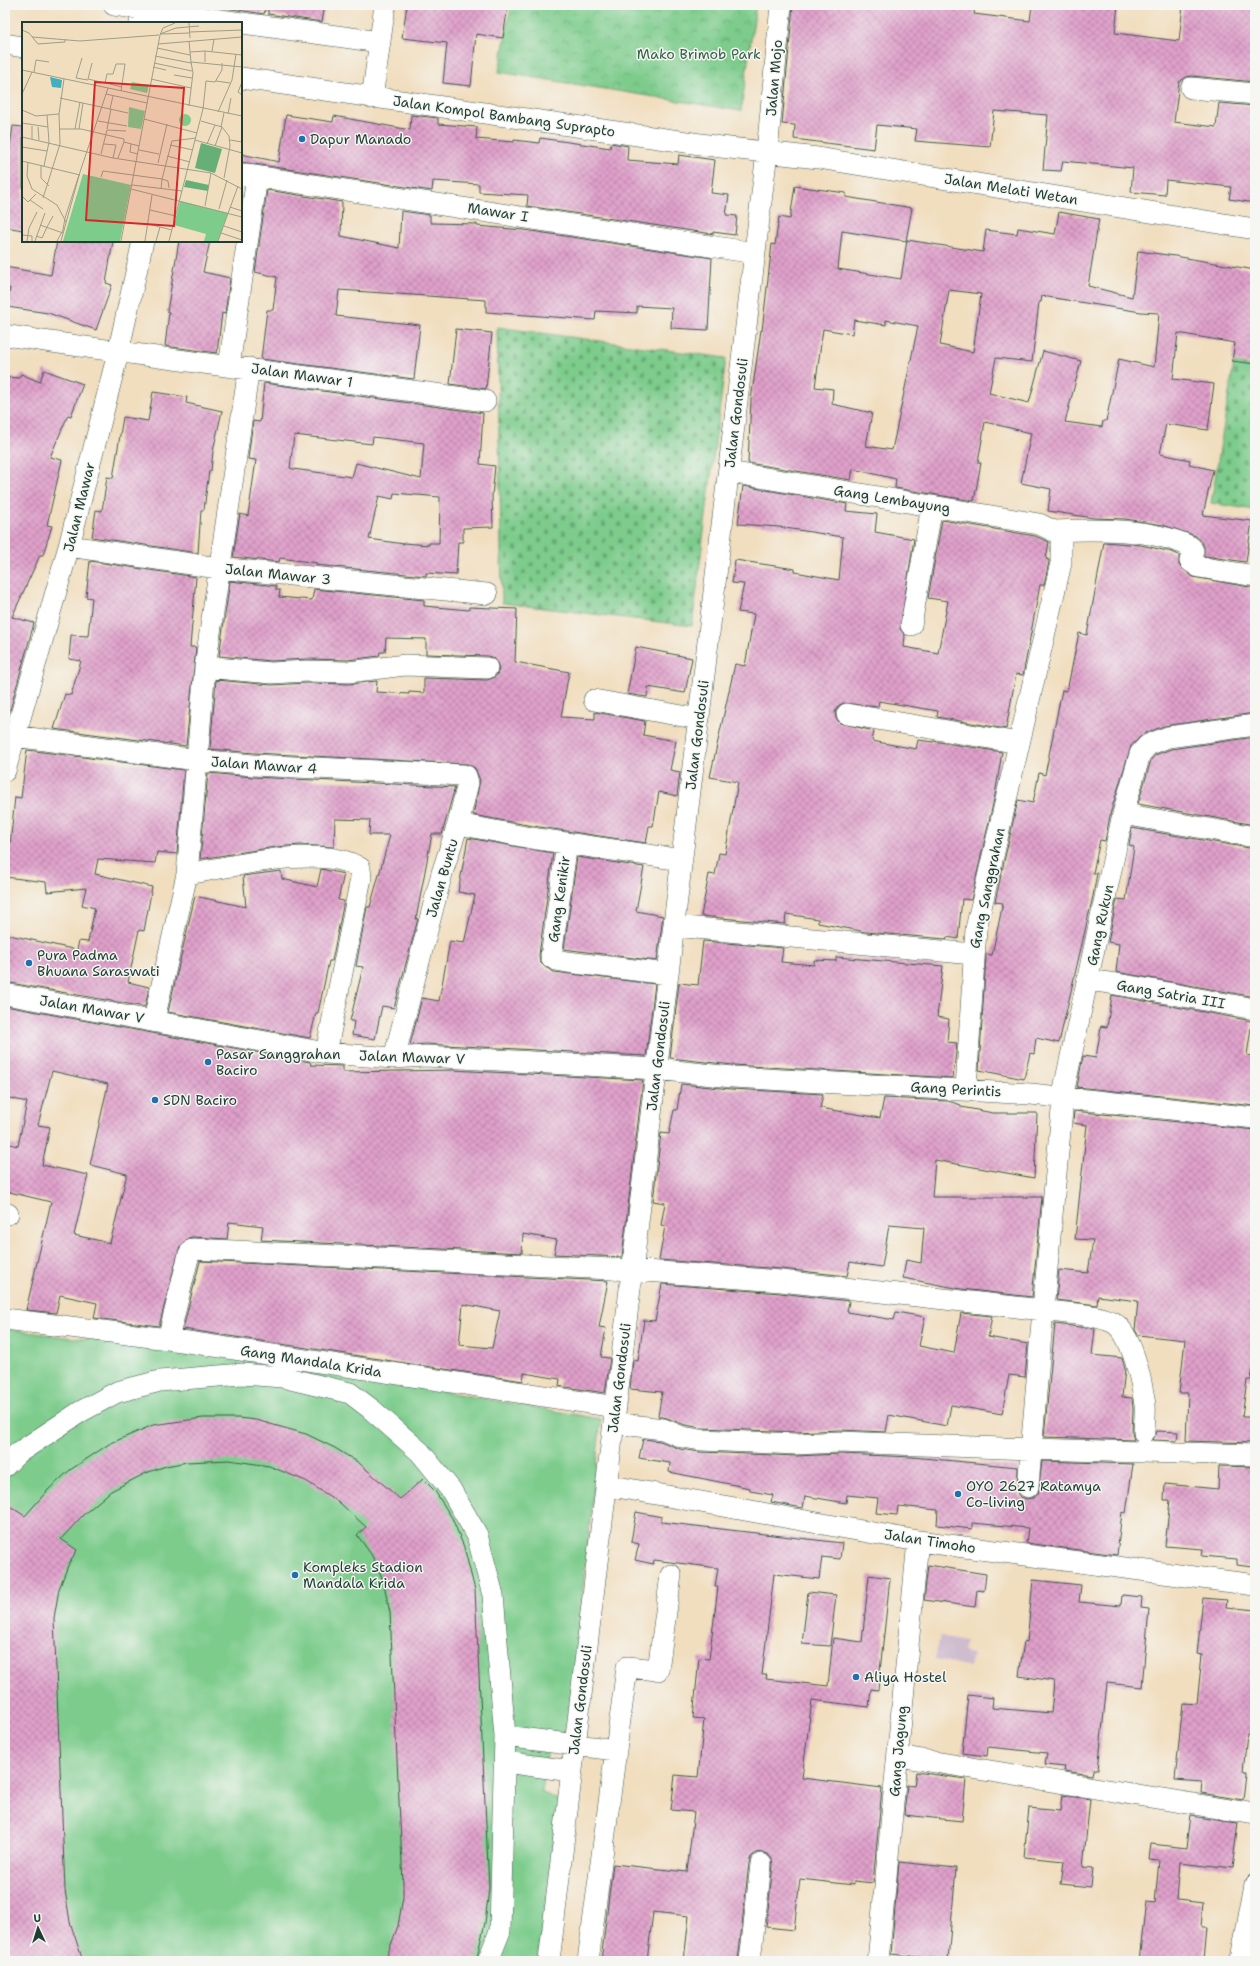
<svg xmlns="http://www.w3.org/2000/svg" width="1260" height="1966" font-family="'Shantell Sans',sans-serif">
<defs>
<pattern id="cemetery-stones" width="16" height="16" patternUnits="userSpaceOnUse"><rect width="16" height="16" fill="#7dcc8c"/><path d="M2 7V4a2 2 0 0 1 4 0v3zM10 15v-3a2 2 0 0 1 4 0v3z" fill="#66a773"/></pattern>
<pattern id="park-crowns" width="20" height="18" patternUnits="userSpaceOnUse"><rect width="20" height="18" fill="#7dcc8c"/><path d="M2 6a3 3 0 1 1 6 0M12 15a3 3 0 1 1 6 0" fill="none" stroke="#66a773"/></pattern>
<pattern id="building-cross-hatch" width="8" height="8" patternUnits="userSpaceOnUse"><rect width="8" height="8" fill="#e0a0cb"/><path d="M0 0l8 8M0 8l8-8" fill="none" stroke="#b584a6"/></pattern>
</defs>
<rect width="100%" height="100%" fill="#f6f6f2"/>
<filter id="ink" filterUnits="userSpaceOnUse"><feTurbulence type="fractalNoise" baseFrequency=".025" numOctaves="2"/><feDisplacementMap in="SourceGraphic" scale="8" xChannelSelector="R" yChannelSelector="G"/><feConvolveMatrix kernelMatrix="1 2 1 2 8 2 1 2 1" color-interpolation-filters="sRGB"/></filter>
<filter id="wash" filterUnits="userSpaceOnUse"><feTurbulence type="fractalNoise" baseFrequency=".012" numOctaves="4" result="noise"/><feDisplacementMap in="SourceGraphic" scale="16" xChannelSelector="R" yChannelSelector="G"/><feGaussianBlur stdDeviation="0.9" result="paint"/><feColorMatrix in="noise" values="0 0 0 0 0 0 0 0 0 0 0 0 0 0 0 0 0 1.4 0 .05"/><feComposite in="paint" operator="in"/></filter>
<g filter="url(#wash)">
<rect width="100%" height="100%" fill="#f1debf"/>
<path fill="#cfbdcf" d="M940,1636L966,1641L963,1652L973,1654L970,1667L935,1659Z"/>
<path fill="#7dcc8c" stroke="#4e8460" d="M5,1329L66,1337L200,1349L601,1419L568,1730L551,1734L541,1792L559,1800L538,1961H5Z"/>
<path fill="url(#cemetery-stones)" stroke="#4e8460" d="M497,327L726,358L692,626L502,603Z
M1234,363L1255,366V510L1211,503Z"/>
<path fill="url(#park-crowns)" stroke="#4e8460" d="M511,5H756L741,111L499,72Z"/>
<g id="blocks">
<path fill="url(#building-cross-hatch)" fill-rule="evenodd" d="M207,5H266L264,14Z
M268,5H325L322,22L268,14Z
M407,5L440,7V5H508L503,38L476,34L471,86L443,83L447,43L402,38Z
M793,5H975L974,14L1030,21L1032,5H1118L1115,33L1179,41L1183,5H1255V82L1192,76L1186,77L1179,82L1174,122L1216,127L1219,103L1255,106V203L1229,199L1231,187L1166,180L1165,195L1131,192L1133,168L1063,161L1061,171L1043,170L1048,115L994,111L990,147L915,141L917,129L877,125L874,149L794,139L795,125L782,124Z
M286,115L333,122L334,116L410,130L411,115L438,118V124L477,127L476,139L514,142V140L539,143L540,138L610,148L611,143L628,146L627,160L678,164L679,155L715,160L711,193L729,195L726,215L737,216L735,235L713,232V234L527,206L528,195L479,192V184L433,181L432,191L241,162V154L279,162Z
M13,126L23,127V230L5,227V180Z
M795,186L846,193V197L912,208L906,241L842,231L838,269L901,279L907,240L983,252L986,230L1017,234L1018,228L1055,234L1059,212L1099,219L1088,286L1132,297L1138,251L1175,256L1255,270V364L1232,361L1235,343L1178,333L1173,379L1214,384L1208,430L1166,424L1160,454L1190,460L1189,464L1213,470L1203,515L1252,521L1246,562L1204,556V546L1196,536L1163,525L1125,519L1093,518L1048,511L1051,489L1021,483L1031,433L985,422L978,463H981L974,501L895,488L896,479L853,469L851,480L748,463L751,400L761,330L762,331L772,244L775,245L779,217L790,219ZM949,290L981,294L973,352L940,345ZM1042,296L1141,312L1159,313L1154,367L1119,359L1106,421H1103L1102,427L1065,422L1081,361L1043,351L1029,403L989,393L996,358L1032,362L1039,302H1041ZM854,320L886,325V320L918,326L892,450L866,446L872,413L832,404L833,389L815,387L823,329L852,334Z
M267,190L342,202L341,236L399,248L401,211L430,215V222L431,223L477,224V226L524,230L712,258L708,330L671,328L672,308L637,306V313L596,311L595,320L486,312V300L339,290L336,316L420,325L414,379L261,359L267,310H273L277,277L255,272Z
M57,241H113L106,283L112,285L96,330L48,313L7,307L10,288H5V267L51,275Z
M179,241H210L203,272L230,278L225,314L222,313L217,353L165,346L169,312L167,311Z
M456,329L492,333L486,389L450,384Z
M44,370L83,384L71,416L68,415L50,457L62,460L47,525L52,526L43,555H40L12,617L34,623L10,710L5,709V377L19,378L21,374L40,382Z
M264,383L483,413L480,464L495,466L492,496L493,527L463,528V542H458L456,575L426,573V576L316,565L317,563L280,558L279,562L233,557L240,514L248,516L256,460L248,459L253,421L260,422ZM294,435L372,444L373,437L424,443L421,479L356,463L352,477L293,469L290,468ZM394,493L440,497L439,543H429V545L404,543V544L369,539L379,496L393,499Z
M153,392L187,397L186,403L222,411L213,451L211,471H209L204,510H201L198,553L92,537L96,510L102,511L107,477L113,478L123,417L148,421Z
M743,486L847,504L846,511L877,514L875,532L914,539L900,629L905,635L904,647L938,653L948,601L928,598L942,520L1035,536L1049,542L1046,559L1049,560V562L1044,585H1040L1023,675L1016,674L1006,729L937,717L938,711L879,701L878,707L843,703L838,706L835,712L836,718L840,723L874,731L872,741L916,749L918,740L933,742V741L1002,752L995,795L971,900L962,899L958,939L947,937L946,939L866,932L818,923V919L786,914L785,924L701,916L709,874L715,875L719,853L725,854L738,782L710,777L735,664L745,666L754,614L738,612L744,584L732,583L735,560L795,569V572L839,580L843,537L779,527L738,524Z
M1104,542L1141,545L1172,552L1179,555V565L1193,577L1255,588V713L1164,726L1143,734L1131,746L1111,811L1105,841L1100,840L1093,873H1097L1093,896L1059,1043L1036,1038L1034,1054L1030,1053L1024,1079L979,1070L986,954L992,955L1003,903L995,902L1018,800L1033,803L1039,773L1045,775L1062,690L1067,691L1079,633L1087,635Z
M90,561L196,577L190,647H196L186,746L54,729L65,694L71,695L81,661L69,659L71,635L88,636L92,598L86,597Z
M230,581L276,586V590H280L279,597L312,600L314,589L424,600V606L469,610V607L517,609L515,662L569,672L561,717L595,719V712L645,721L643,735L676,741L670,770L680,772L677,796L659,792L653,826H649L646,843L533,826L473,815L480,780L475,768L467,764L254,753L210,749L216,680L272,685L307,683L349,684L377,681L376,692L409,694V692L424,693V678L487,680L493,678L497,675L499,669L497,662L494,658L488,656L426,654V639L386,638L385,652H380L379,656L348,660L307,659L271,661L219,656Z
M636,647L692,658L685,693L648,687L647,697L627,694Z
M1255,737V780L1253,795H1255V825L1138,804L1151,760L1155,755L1171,749Z
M27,750L184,770L177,854L157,852L155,863L98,859L95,874L152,887L144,931L139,930L128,982L149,987L145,1007L5,982V934L77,950L79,941L88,942L95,908L82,905L86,888L47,892L46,882L5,877V845H10L15,797L21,798Z
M208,773L252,777L455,787L442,834H432L416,919H418L394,1008L382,1006L375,1039L352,1035L354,1021H350L363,967L356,966L367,907H370L390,835H369L370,820L335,819L334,847L300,845L275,847L200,859Z
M1132,828L1255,849V997L1116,972L1119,944L1108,942L1117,899L1126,900L1134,847L1129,845Z
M468,838L553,853L539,955L540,962L545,967L554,972L655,984L646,1056L426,1044L410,1045L422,998L439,1001L450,941L464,943L475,895L458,892Z
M577,857L644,867L636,911L663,916L657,961L564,949Z
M321,869L344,874L338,900L344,901L332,961H329L318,1013H316L310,1038L168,1012L195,896L246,907L243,876L281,871L282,879L317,887Z
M703,941L783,948L781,962L814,965V960L836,961V957L943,966L937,1017L949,1019L947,1042L957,1043L953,1078L733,1065L670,1058L679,983L698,985Z
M1112,995L1252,1021L1247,1055L1255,1057V1106L1077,1087L1083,1056L1096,1058L1101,1026L1107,1027Z
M5,1006L310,1062L311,1065L343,1066V1072L452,1070L643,1080L622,1257L554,1254L557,1240L523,1234L522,1253L261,1240L263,1226L229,1222L227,1239L193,1237L188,1238L180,1246L159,1326L94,1318L97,1303L60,1295L56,1313L26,1310L51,1202L5,1191V1143L18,1146L27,1102L5,1097ZM52,1071L108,1084L90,1165L127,1174L110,1243L74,1235L88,1175L42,1165L50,1127L38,1125Z
M681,1084L731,1089L823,1094L820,1108L880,1118L884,1098L948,1101L961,1105V1107L993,1113H1037L1034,1178L935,1160L932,1197H1042L1032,1297L961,1289L903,1278L906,1260L921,1263L924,1228L889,1225L882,1267L850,1262L847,1276L782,1269L659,1260L665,1226L661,1225L665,1203L653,1201L661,1133L669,1134L674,1110H677Z
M1074,1111L1255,1130V1353L1251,1380H1247L1242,1417H1255V1443L1186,1441L1188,1393H1179L1185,1340L1138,1335L1135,1330L1138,1301L1098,1296L1097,1305L1056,1300L1059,1270L1088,1273L1093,1240L1075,1239L1087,1125L1073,1123Z
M200,1261L608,1281L599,1327L606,1328L601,1357L610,1358L605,1393L559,1386L560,1379L524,1373L523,1381L183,1329ZM463,1304L500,1311L492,1348L459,1345Z
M662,1284L780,1293L849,1301L847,1312L894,1320L896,1312L925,1317L919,1346L954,1353L961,1313L992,1316L988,1337L1028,1344L1025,1377L1009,1375L1002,1414L951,1405L947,1426L889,1415L886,1432L839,1430L796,1432L702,1428L685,1425L667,1418L658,1416L662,1392L630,1389L633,1360L638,1361L644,1320L655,1321Z
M1055,1324L1095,1329L1092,1355L1122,1358L1125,1369L1122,1397L1132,1398L1133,1409L1132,1433L1134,1440L1044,1437Z
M203,1418H238L256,1420L306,1434L335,1448L359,1463L400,1499L423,1479L435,1491L452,1518L464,1547L475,1590L489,1888L485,1923L476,1961H385L398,1926L403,1897V1884L390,1613L383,1580L377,1566L371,1554L357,1535L366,1527L340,1503L306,1481L269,1466L229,1460L187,1462L166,1466L146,1473L111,1491L83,1515L61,1539L77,1550L69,1563L59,1589L54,1618L65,1890L70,1922L83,1961H5V1503L25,1516L48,1490L70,1470L109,1444L153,1425Z
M1156,1431L1178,1432L1177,1441L1153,1440Z
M643,1439L660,1441L680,1449L700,1452L796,1456L840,1454L912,1457L1018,1467L1017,1492L1021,1497L1027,1499L1033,1498L1038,1494L1042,1461L1133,1464L1126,1513L1122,1512L1117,1555L1026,1543L1028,1528L972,1523V1529L937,1525L938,1510L898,1506L897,1515L876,1513L878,1498L847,1495L846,1503L805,1496L803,1508L771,1502L773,1495L750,1491V1488L669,1472L670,1463L639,1458Z
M1219,1466L1255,1467V1548L1252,1567L1237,1565V1559L1202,1556L1203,1549L1165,1546L1170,1500H1164L1165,1484L1218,1489Z
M636,1512L662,1517L661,1522L842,1543L840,1559L822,1557L819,1579L774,1574L762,1675H767L766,1679L828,1686L833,1638L862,1642L869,1575L890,1578L878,1690L871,1689L869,1707L812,1700L802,1778L882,1788L873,1883L854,1881V1885L800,1879L794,1930L766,1927L773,1865L772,1859L768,1854L762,1852L756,1853L751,1857L749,1863L738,1961H684L689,1916L653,1912L647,1961H601L613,1864L687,1872L694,1812L671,1810L675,1775L698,1777L704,1719L693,1718L699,1658L709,1659L718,1587H715L718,1568L654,1560L653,1564L635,1560L639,1544L631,1542Z
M928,1565L986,1574L984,1591L977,1590L975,1607L924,1600Z
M1033,1580L1081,1585L1079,1602L1121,1606L1122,1595L1142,1597L1141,1608L1149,1609L1142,1687L1107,1683L1098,1770H1093L1092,1775L1064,1771L1065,1767L1045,1765L1047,1753L988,1747L987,1756L962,1753L968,1695L993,1698L992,1708L1051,1713L1054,1681L1019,1676L1024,1641L1027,1642Z
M808,1592L836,1595L830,1646L802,1644Z
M1203,1598L1227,1600L1226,1607L1255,1610V1735L1247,1734L1243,1773H1246L1243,1800L1201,1793L1202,1782L1175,1780L1183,1703L1197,1704L1202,1655L1197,1654Z
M916,1772L966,1779L962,1821L904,1815L907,1785L914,1786Z
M1062,1795L1090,1799L1083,1867L1093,1868L1091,1887L1061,1884L1064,1861L1024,1857L1029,1808L1060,1811Z
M1190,1816L1238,1823L1232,1869L1180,1863L1177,1900L1203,1903L1201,1928H1207L1204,1961L1163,1959V1961H1139L1146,1902L1155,1903L1159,1860L1149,1859L1151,1844L1186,1848Z
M899,1862L956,1868L948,1960L891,1954Z"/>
</g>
</g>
<g filter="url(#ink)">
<use href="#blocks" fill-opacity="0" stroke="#3e5549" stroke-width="1"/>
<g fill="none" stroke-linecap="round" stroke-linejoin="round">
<g stroke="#3e5549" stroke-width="22">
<path id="minor" d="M114,5L141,9V5
M140,23L141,9L380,42
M5,44L23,47
M241,78L721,147L818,158L1255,229
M1191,88L1255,94
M372,98L385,5
M241,174L755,253
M5,335C165,360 325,378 485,401
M229,366L257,177
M729,472L1039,524L1060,534L1061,539V563L976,929L966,1089
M1055,531C1095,529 1154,528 1191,547L1193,551L1190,561L1199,567L1255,576
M69,546L218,568L487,594
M911,625L932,506
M205,667L249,368
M594,700L699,719
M847,714L1019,743
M5,734L14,736L197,760L253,765L463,775L466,776L468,783L458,824
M5,771L69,546L118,353L143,241
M1123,814L1255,837
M567,843L551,957L556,960L567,962L668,974
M187,874C231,867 322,843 360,868L361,878L326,1053
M674,926L973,954
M1088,980C1144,987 1199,1000 1255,1009
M5,994L326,1053L394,1058L425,1056L656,1069L732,1077L1031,1094L1255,1118
M154,1020L187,874L205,667L271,673L307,671L349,672L405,665L487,668
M394,1058L442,873L458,824L531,838L682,860
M5,1213L8,1214
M5,1319L168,1339L616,1407
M168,1339L189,1254L193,1249L632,1270L781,1281L1043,1310L1064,1089L1123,814L1140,754L1148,745L1168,737L1255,725
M614,1423L663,1429L682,1437L701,1440L796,1444L840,1442L1031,1449L1255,1455
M5,1466L18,1453L80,1412L117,1392L160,1381L242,1374L282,1377L350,1393L371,1409L420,1452L451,1490L477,1535L493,1595L505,1736L500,1931L488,1961
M606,1485L918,1541L1255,1585
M1028,1487L1043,1310C1064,1314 1093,1313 1112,1322C1132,1331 1142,1384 1145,1405C1146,1414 1144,1424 1144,1433
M505,1736L615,1750
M898,1756L1255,1814
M505,1762L571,1771
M549,1961L767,152L781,5
M588,1961L627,1667L658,1670L671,1575
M750,1961L761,1864
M878,1961L918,1541
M1241,1961L1255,1883"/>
</g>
<use href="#minor" stroke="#fff" stroke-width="21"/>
</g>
</g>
<g fill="#1f6fb2" stroke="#f6f6f2" stroke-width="1.5">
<circle cx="302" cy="139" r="4"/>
<circle cx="29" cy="963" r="4"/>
<circle cx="208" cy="1062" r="4"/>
<circle cx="155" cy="1100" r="4"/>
<circle cx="958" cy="1494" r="4"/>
<circle cx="295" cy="1575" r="4"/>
<circle cx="856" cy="1677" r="4"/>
</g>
<g text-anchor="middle" stroke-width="3" stroke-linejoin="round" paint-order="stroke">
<g font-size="14" fill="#36614a" stroke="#f6f6f2">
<text x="699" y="59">Mako Brimob Park</text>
</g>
<g font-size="14" fill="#1f3d34" stroke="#f6f6f2">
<text transform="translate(774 78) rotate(-85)" y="5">Jalan Mojo</text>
<text transform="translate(504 116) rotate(8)" y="5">Jalan Kompol Bambang Suprapto</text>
<text transform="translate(1011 189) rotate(9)" y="5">Jalan Melati Wetan</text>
<text transform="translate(498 212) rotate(9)" y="5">Mawar I</text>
<text transform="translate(302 375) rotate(8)" y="5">Jalan Mawar 1</text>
<text transform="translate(736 413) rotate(-83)" y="5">Jalan Gondosuli</text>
<text transform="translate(892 499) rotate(9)" y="5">Gang Lembayung</text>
<text transform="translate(79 507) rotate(-76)" y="5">Jalan Mawar</text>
<text transform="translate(278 574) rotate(6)" y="5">Jalan Mawar 3</text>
<text transform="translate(697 735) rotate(-83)" y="5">Jalan Gondosuli</text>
<text transform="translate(264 765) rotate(4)" y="5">Jalan Mawar 4</text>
<text transform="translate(442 878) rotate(-74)" y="5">Jalan Buntu</text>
<text transform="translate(987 888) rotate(-78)" y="5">Gang Sanggrahan</text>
<text transform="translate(559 899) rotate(-82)" y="5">Gang Kenikir</text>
<text transform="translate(1100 925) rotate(-78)" y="5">Gang Rukun</text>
<text transform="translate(1171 994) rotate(10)" y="5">Gang Satria III</text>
<text transform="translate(92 1009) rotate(10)" y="5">Jalan Mawar V</text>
<text transform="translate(658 1056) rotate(-83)" y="5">Jalan Gondosuli</text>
<text transform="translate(412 1057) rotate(2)" y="5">Jalan Mawar V</text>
<text transform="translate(956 1089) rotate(3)" y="5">Gang Perintis</text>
<text transform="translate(311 1361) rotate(9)" y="5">Gang Mandala Krida</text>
<text transform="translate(619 1378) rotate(-83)" y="5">Jalan Gondosuli</text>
<text transform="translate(930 1541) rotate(9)" y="5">Jalan Timoho</text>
<text transform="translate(580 1700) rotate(-83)" y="5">Jalan Gondosuli</text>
<text transform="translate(898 1751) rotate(-85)" y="5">Gang Jagung</text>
</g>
<g font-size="14" fill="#1f3d34" stroke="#f6f6f2" text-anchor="start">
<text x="310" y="144">Dapur Manado</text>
<text x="37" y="960">Pura Padma<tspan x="37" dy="16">Bhuana Saraswati</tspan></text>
<text x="216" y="1059">Pasar Sanggrahan<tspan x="216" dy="16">Baciro</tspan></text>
<text x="163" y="1105">SDN Baciro</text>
<text x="966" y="1491">OYO 2627 Ratamya<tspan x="966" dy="16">Co-living</tspan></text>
<text x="303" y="1572">Kompleks Stadion<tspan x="303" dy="16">Mandala Krida</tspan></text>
<text x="864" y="1682">Aliya Hostel</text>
</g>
</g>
<g transform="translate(22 22)">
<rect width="220" height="220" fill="#f1debf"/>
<path d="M61,152L109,163L98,219H41ZM158,179L206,191L196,219H182L184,212L152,203Z" fill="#7dcc8c"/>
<path d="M179,121L200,127L193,151L173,146ZM164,158L187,163L186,169L162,165Z" fill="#66b078"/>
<path d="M107,85L123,89L119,107L106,105ZM157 98a6 6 0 1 1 12 0a6 6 0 1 1-12 0Z" fill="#7dcc8c"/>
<path d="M110,60L127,63L125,71L108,67Z" fill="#7dcc8c"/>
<path d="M28,55L40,58L39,66L30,65Z" fill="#41afbd"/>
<path fill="none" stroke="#9d9e87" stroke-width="1" d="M167,1L168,16M0,8L7,11L16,22L43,20V17M168,10L220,8M138,12L154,6L177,4M139,12L168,11M10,15L58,19L137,13M167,19L169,40M136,22L220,15M135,26L168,33M190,29L192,17M168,30L183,29M133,34L169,41M60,36L54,56L66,58M183,40V29L220,33M70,41L66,57L83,61L85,52H91L94,42H103L99,69M132,41L170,49M131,45L144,48M0,48L220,94M12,50L14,38L27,40M152,53L170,56M129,57L169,66M194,59L208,61M220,60L216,70L220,73M84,61L100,65M0,72L10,50M84,72L125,81M38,76L106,91M167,84L171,51L169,40L220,45M88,87L91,74M0,88L14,94L37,92M196,90L210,58L214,32M206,92L209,76M122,97L175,111M76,99L105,104M179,99L200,105L207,114L208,124L202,156M0,101L26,105M10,104V117M16,105L17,118M199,105L202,91M38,107H59L102,117V120M53,107L58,80M57,107L61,81M85,107L89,87M0,115L91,136L189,151L220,167M173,118L220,131M208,118L220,120M82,122L94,123L91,136M109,122L108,130L116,132M185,122L193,103M148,123L171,128M193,124L200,105M0,125L25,129M117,128L137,132M79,132L85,108L104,109M145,134L168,140M96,136L102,120L117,124M0,139L58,153M6,140L5,154L10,167L35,183L44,200M136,141L145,102M19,143V156L27,164M22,144L27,120L25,93M79,155L81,149L140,157L150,119L174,116M110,163L160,169M109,167L220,195M139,167L140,157L146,159L147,166M0,174L6,180L14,172M21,176L38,122L37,92L42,57M8,178L21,187M183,184L189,151M208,185L220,189M197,187L205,158M128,188L154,194M126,202L150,208M18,203L41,211M202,204L220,210M25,205L31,194M199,211L220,218M0,213L10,214V219M14,214L20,216L25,205M5,219L7,206L15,190M13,219L23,191M35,219L41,208L43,196L57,153M39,219L58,150L86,66M99,219L138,13L141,6L153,1M123,219L130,173M134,219L138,205M147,219L181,87L184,59L193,60L200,48V41M196,219L216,164"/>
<path fill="#d62828" fill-opacity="0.15" stroke="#d62828" stroke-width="2" d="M73,60L162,66L152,204L64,198Z"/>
<rect width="220" height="220" fill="none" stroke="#1f3d34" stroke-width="2"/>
</g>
<rect width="1260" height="1966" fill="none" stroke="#f6f6f2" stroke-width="20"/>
<g transform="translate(38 1928) rotate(356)" stroke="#f6f6f2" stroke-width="3" paint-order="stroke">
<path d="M0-3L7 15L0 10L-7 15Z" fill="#1f3d34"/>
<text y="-6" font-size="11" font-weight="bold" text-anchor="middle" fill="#1f3d34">U</text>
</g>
</svg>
